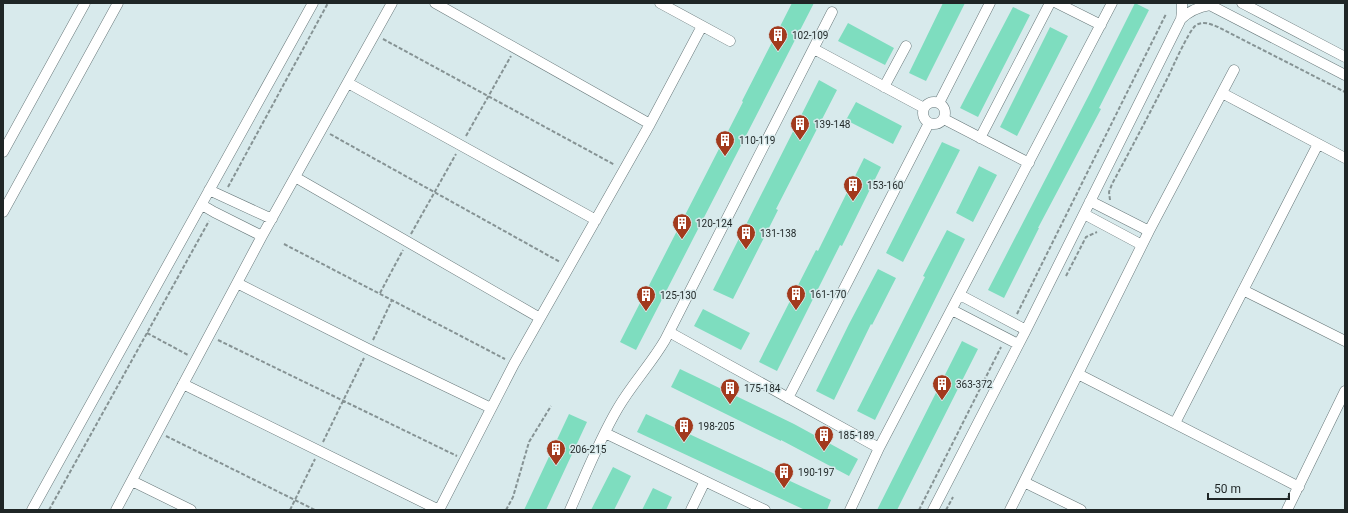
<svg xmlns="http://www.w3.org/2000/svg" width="1348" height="513" font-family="Roboto,sans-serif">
<rect width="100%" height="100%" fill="#d8eaec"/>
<path fill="#7eddbf" d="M792,3H814L636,350L620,342L743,102L742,101Z
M943,3H965L926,81L909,73Z
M1135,3L1149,10L1099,108L1101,109L1038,228H1039L1004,298L988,290L1090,93Z
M1013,7L1030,15L978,117L960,108Z
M848,23L894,48L885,65L838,41Z
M1050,27L1068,36L1017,136L1000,127Z
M819,80L837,90L776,209L778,210L733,299L713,290Z
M856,102L902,126L893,144L846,120Z
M942,142L960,150L903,262L886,253Z
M864,158L881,167L842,246L840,245L777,371L759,362L816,250L818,251Z
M979,166L997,175L973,222L956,213Z
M947,230L965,239L875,420L857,411L925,277L923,276Z
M878,269L896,278L872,325L871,324L834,400L816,391L849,324Z
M703,309L750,333L741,350L694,326Z
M962,341L978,349L897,510H877Z
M680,369L794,424L858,459L849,476L781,440V441L671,387Z
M569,414L587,422L546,510H524Z
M646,414L831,500L827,510H805L637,432Z
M613,467L631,476L614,510H591Z
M653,488L672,497L666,510H642Z"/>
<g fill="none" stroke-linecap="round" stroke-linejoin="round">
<g stroke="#68787a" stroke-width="11">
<path id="minor" d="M435,3L650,124
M660,3L730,41
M1057,3L1101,25
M1206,3L1345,75
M1242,3L1345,57
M1181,19C1189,11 1198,7 1210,5
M814,49L924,108
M348,83L596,220
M884,87L906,46
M1222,93L1345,158
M923 113a11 11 0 1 1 22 0a11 11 0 1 1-22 0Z
M939,103L990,3
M944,119L1029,163
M980,138L1050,3
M3,152L85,3
M295,177L540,318
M209,190L272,219
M1090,201L1149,231
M202,205L214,212L262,236
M3,212L118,3
M1084,214L1142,245
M237,283L262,236L392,3
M1243,290L1345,341
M960,295L1026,330
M952,310L1018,344
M669,332L879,448
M1078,374L1299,487
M183,384L439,510
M788,398L929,123
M1175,423L1318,144
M605,433L765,510
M132,481L191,510
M1024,482L1081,510
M32,510L313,3
M116,510L237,283L368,349L491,408
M439,510L514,364L650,124L702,26
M570,510C585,476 599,440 618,408C632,384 651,364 665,340L832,12
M691,510L705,481
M850,510L879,448L1112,3
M933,510L1026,330L1181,19L1182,12V3
M1010,510L1149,231L1234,70
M1287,510L1345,391"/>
</g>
<path stroke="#869394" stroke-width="2" stroke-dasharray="4 2" stroke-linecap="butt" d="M383,39L615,165
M330,134L560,262
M466,136L511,56
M228,187L328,3
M1110,200L1109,192L1112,184C1132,147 1151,111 1169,75C1174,64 1188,33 1195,26C1203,20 1210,24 1218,27L1345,92
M411,234L456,154
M284,244L505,359
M1066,276L1086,237L1097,232
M380,293L403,250
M1017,314L1166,14
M147,333L188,355
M218,340L457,456
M373,340L392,300
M166,436L315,510
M323,442L364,358
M49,510L209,221
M290,510L315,459
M506,510L513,497L529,442L551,406
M919,510L1001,347
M946,510L953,497"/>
<use href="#minor" stroke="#fff" stroke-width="10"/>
</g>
<defs>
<g id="building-pin" transform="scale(1)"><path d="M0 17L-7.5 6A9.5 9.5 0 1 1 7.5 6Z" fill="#a23a1d" stroke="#d8eaec"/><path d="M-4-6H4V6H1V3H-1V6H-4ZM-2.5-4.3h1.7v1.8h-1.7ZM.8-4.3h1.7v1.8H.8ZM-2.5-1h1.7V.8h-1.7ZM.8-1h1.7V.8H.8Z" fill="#fff"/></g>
</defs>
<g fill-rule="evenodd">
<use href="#building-pin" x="778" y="35"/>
<use href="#building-pin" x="800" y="124"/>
<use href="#building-pin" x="725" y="140"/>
<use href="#building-pin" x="853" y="185"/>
<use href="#building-pin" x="682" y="223"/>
<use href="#building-pin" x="746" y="233"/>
<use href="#building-pin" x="796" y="294"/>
<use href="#building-pin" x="646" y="295"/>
<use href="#building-pin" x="942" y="384"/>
<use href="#building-pin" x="730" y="388"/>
<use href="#building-pin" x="684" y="426"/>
<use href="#building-pin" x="824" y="435"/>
<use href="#building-pin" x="556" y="449"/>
<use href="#building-pin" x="784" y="472"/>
</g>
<g text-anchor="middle" stroke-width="3" stroke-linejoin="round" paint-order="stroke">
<g font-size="10" fill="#1f2626" stroke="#d8eaec" text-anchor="start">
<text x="792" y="39">102-109</text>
<text x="814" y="128">139-148</text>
<text x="739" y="144">110-119</text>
<text x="867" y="189">153-160</text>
<text x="696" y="227">120-124</text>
<text x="760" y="237">131-138</text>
<text x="810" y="298">161-170</text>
<text x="660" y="299">125-130</text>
<text x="956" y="388">363-372</text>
<text x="744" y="392">175-184</text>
<text x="698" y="430">198-205</text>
<text x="838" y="439">185-189</text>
<text x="570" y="453">206-215</text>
<text x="798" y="476">190-197</text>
</g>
</g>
<rect width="1348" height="513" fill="none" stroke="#1f2626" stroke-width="8"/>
<path d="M1208 493v6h81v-6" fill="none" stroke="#1f2626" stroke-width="2"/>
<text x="1214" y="493" font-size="12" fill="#1f2626" stroke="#d8eaec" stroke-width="3" paint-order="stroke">50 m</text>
</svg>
